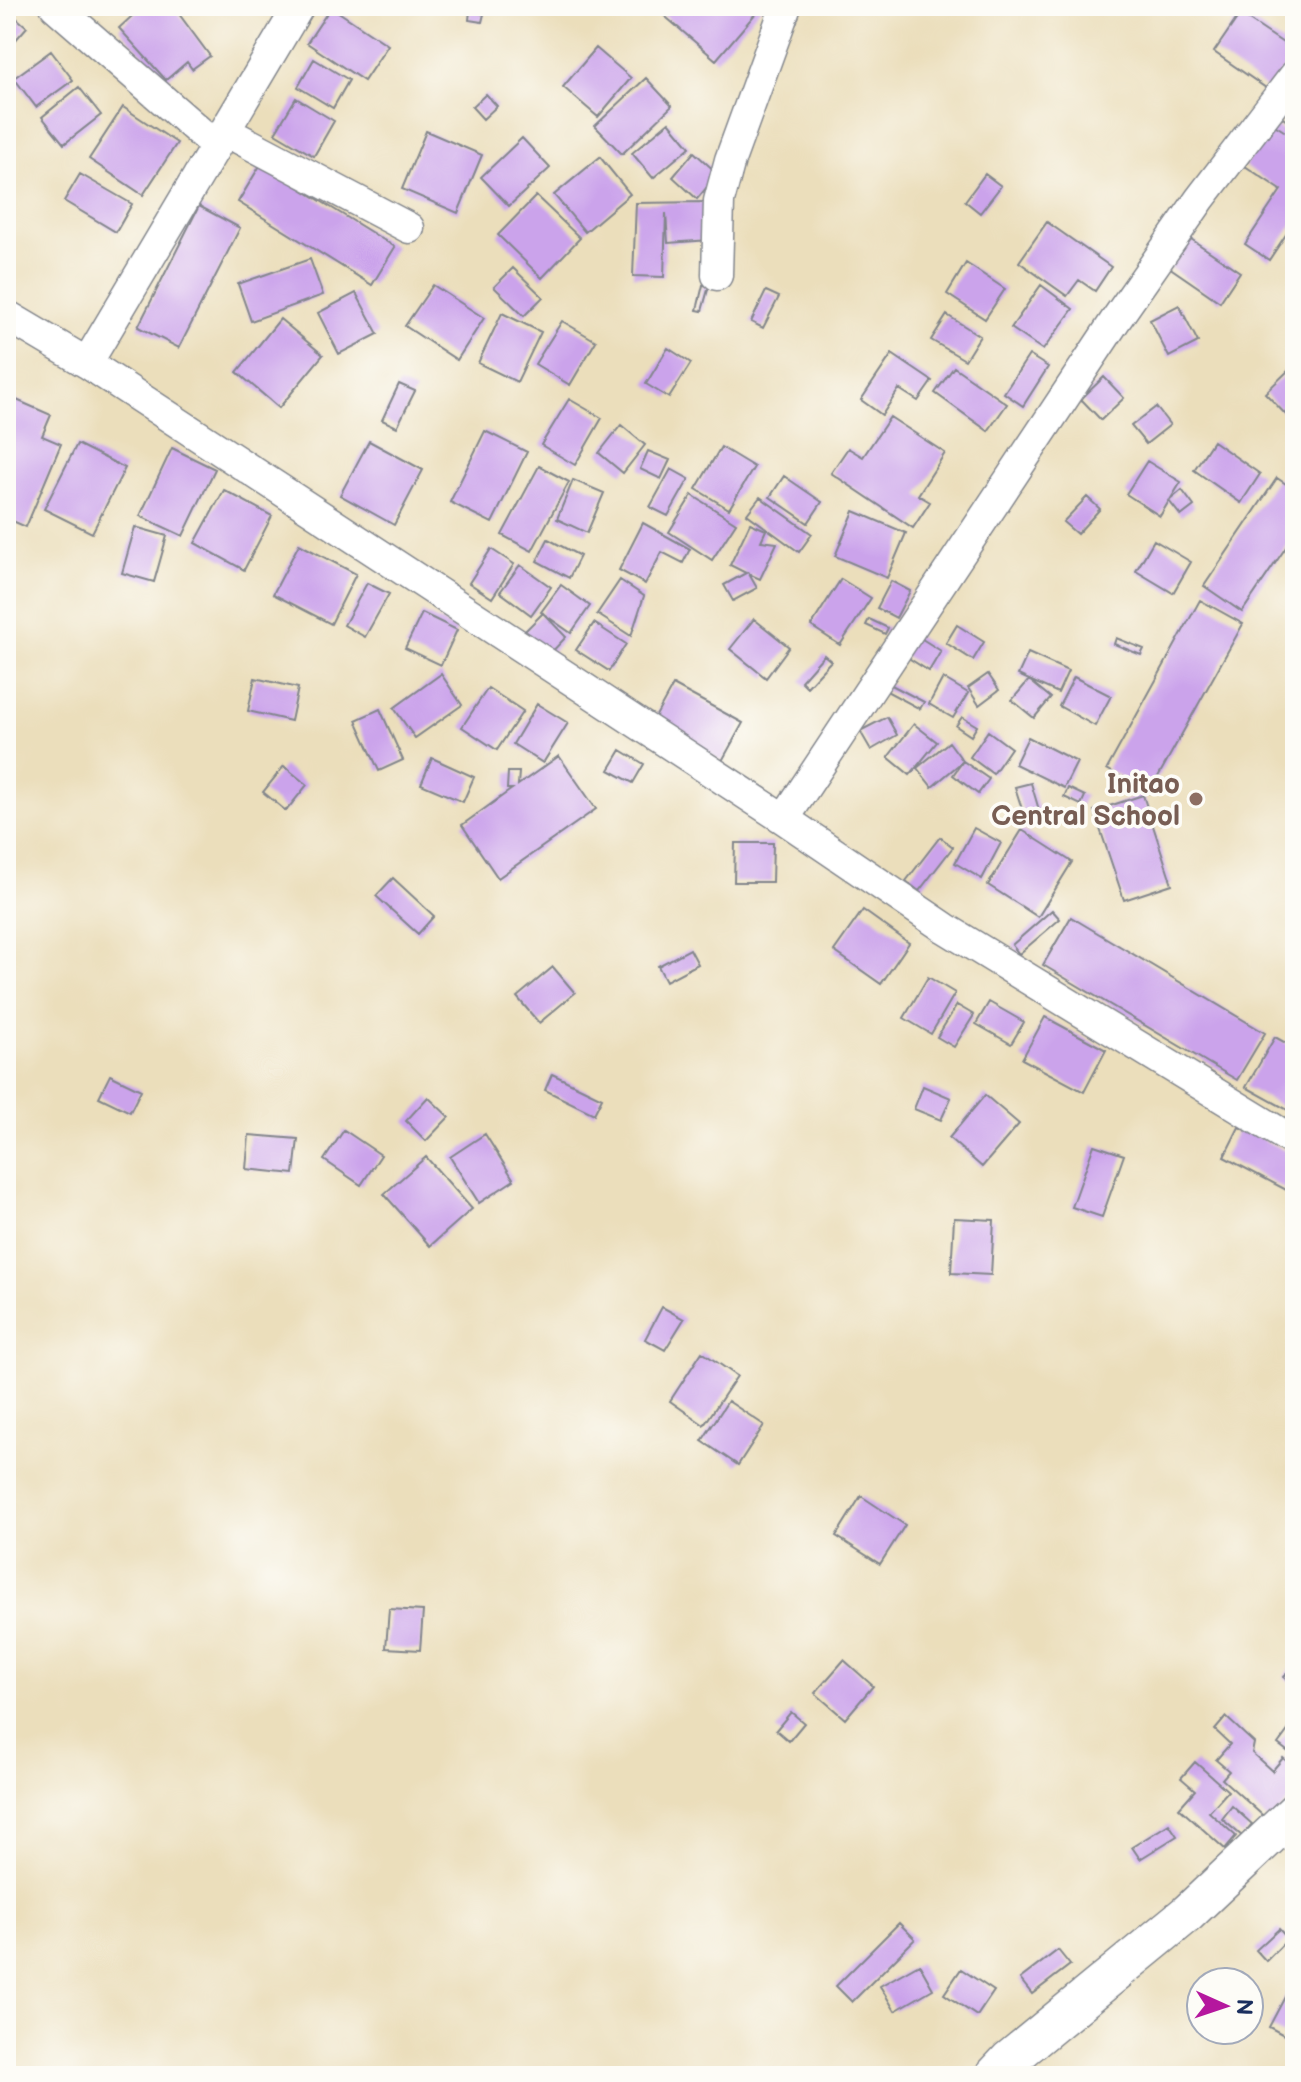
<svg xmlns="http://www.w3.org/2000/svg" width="1301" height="2082" font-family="'Balsamiq Sans',sans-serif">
<rect width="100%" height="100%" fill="#fdfcf7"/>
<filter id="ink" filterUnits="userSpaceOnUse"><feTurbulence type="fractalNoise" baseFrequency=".0125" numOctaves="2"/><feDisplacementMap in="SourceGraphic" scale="16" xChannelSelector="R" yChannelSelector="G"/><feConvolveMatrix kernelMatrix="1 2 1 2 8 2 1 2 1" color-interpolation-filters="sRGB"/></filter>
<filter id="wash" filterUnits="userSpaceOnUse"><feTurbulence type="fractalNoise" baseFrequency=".006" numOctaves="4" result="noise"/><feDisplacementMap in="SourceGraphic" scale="32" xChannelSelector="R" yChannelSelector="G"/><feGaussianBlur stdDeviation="1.8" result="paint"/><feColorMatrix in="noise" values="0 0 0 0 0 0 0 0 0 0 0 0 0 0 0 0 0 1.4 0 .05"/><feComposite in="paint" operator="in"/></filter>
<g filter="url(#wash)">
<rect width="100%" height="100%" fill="#ebdebb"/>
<g id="blocks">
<path fill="#cba3eb" d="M143,6H173L210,56L192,69L187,62L166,80L119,28Z
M653,6H762L716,60Z
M331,7L388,45L364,81L307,43Z
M6,9L27,27L6,51Z
M470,11L484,14L482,22L469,20Z
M1240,14L1295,51L1269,90L1214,52Z
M596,48L631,78L598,117L563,87Z
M51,51L73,80L36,107L14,78Z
M314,59L349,80L333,108L298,87Z
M646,78L672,106L622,154L595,126Z
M1295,84V127L1275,112Z
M79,87L101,115L64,144L42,117Z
M486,94L497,106L483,119L472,107Z
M296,98L334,121L314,156L275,133Z
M123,107L177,143L143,195L89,159Z
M669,122L690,147L653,178L632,153Z
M1273,124L1295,138V221L1269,260L1245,244L1281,190L1245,166Z
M426,131L482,155L458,213L402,189Z
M522,138L550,168L509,206L481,177Z
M694,152L718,174L697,199L673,177Z
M600,157L630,194L585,232L554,195Z
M261,164L395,247L372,285L238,202Z
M80,174L132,204L116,232L64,201Z
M985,174L1001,186L980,213L965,201Z
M536,196L580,238L542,278L498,235Z
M708,202L710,240L668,243L666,213L664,277L633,276L636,203Z
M199,206L240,228L179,348L138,327Z
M1047,222L1111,267L1095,291L1079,280L1067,296L1019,262Z
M1188,237L1240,272L1220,302L1169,267Z
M310,259L323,295L251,321L238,284Z
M966,263L1005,289L985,319L947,294Z
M513,268L543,297L524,316L494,287Z
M433,285L484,318L457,360L405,326Z
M703,285L709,286L702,311L697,310Z
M1041,285L1073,309L1043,350L1011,328Z
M766,291L779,297L763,328L751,322Z
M356,293L378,334L339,354L318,313Z
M1179,305L1198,342L1169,357L1150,320Z
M502,313L541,332L517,382L478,363Z
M947,315L980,336L965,360L931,340Z
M280,319L323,355L279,408L237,372Z
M562,321L596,341L570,385L535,364Z
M668,348L691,363L669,398L646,384Z
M892,354L932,381L918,401L899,389L882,415L861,400Z
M1029,355L1048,367L1023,406L1004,393Z
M1293,366L1295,414L1290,419L1265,393Z
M954,367L1007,404L988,431L935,393Z
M1104,377L1124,398L1101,420L1081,399Z
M399,384L415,391L397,427L382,420Z
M12,398L51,415L42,436L61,444L26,527L6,518V414Z
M569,399L602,418L575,465L541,445Z
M1156,407L1170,425L1146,444L1131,426Z
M890,417L945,453L918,495L930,502L913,528L831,473L848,448L863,457Z
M621,425L645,445L623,473L599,453Z
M485,431L527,452L492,523L450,502Z
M369,441L423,470L394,525L340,495Z
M1213,441L1260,474L1241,503L1194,470Z
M77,444L125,468L92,533L44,509Z
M721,447L754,467L729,509L696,489Z
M172,448L215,469L183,536L140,516Z
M648,451L670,460L661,479L640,469Z
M1147,461L1181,482L1170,500L1182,490L1194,506L1181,516L1169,501L1160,516L1126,494Z
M539,466L569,482L532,551L502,535Z
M671,469L689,479L668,516L650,507Z
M784,476L822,502L808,523L770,497Z
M1277,478L1295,490V534L1242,612L1204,586Z
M573,480L604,493L587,533L557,519Z
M224,490L272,516L244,570L195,543Z
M692,495L736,523L712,560L669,532Z
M760,497L812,534L799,552L747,514Z
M1087,497L1100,509L1077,534L1063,522Z
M854,511L906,533L887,578L835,556Z
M643,523L690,549L683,563L662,552L645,584L619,570Z
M750,523L766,530L761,541L777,543L760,579L749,574L757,588L733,601L724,585L746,573L730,565Z
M135,527L167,536L154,582L122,573Z
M548,539L580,556L569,578L537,561Z
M1154,540L1191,562L1173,593L1136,571Z
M299,544L356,574L331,624L273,594Z
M491,549L514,564L492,598L469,583Z
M520,565L551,587L531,615L500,592Z
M841,579L871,598L840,645L811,626Z
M620,580L644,596L631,636L597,614Z
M891,581L910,591L896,618L877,608Z
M367,583L389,594L365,637L344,625Z
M561,585L590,606L571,633L541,612Z
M1200,600L1243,624L1149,793L1107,769Z
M422,613L457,630L441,665L405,648Z
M543,613L566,637L547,657L523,633Z
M754,619L789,647L766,678L730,649Z
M869,619L888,628L885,634L866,625Z
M594,623L626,644L609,671L576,650Z
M957,625L984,642L973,660L946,643Z
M911,632L941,651L929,671L899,652Z
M1116,638L1144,649L1141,655L1114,644Z
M1028,653L1068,671L1058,693L1018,675Z
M824,655L831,661L807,687L801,681Z
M441,674L462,705L415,738L394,708Z
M988,674L999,690L979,705L968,688Z
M1074,677L1111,696L1095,726L1059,706Z
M255,678L298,688L291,721L248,711Z
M943,678L968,693L953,718L929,704Z
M882,680L924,702L920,709L879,687Z
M1029,680L1051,698L1034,718L1012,700Z
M673,685L743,723L722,761L652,723Z
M488,688L523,711L497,750L462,727Z
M537,704L568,723L543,763L513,744Z
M380,709L403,760L379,771L356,720Z
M887,717L897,735L871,750L860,731Z
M962,717L977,726L971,736L956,726Z
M914,724L937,742L910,775L888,757Z
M988,731L1011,748L993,774L970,757Z
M1028,737L1077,762L1064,788L1015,764Z
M949,742L963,761L932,787L917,768Z
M621,750L644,764L633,783L609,770Z
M559,756L596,809L498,878L462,825L512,789H507L508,772H519L518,785Z
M432,758L474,777L463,802L421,784Z
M963,761L989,779L978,794L953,775Z
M284,766L307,785L286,811L263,792Z
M1031,783L1042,820L1027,825L1015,787Z
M1068,788L1085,796L1081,805L1064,797Z
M1143,795L1172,884L1124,900L1094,811Z
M974,828L1001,843L982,879L955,863Z
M1022,830L1072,862L1038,917L988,885Z
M940,837L953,847L919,891L906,881Z
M735,843H773L772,882H734Z
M393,878L434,916L418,934L376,896Z
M863,910L909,943L881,984L834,951Z
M1052,910L1060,919L1019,954L1012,945Z
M1071,917L1265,1033L1237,1080L1043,965Z
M690,949L698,964L666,981L658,966Z
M553,967L575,993L539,1023L517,997Z
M928,977L955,993L931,1034L904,1018Z
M989,1002L1024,1022L1011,1044L976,1024Z
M957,1005L974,1015L954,1047L937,1037Z
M1045,1017L1106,1050L1084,1092L1022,1059Z
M1275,1037L1295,1048V1114L1246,1087Z
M552,1074L602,1098L594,1114L545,1090Z
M110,1075L141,1090L130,1112L99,1097Z
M923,1086L951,1098L941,1120L914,1109Z
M985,1095L1019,1124L982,1167L949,1138Z
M428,1097L449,1117L426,1141L406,1121Z
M1239,1127L1295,1156L1294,1194L1224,1157Z
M344,1130L381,1155L361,1185L324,1160Z
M485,1134L514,1180L479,1203L450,1157Z
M249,1135L298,1139L294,1174L246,1169Z
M1094,1145L1124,1155L1102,1217L1072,1207Z
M426,1157L472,1209L430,1246L384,1194Z
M954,1218L994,1220L991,1275L951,1273Z
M662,1307L684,1319L665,1350L645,1339Z
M702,1352L737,1376L704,1425L670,1401Z
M728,1401L764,1425L738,1465L702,1441Z
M861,1496L905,1525L880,1564L836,1536Z
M389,1609L423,1611L420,1650L386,1648Z
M844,1660L873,1686L845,1719L815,1693Z
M1295,1662V1685L1284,1677Z
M791,1712L804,1723L789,1741L776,1730Z
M1226,1717L1254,1743L1252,1753L1272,1771L1283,1758L1295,1768V1794L1270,1822L1222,1779L1229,1771L1216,1760L1230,1744L1215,1730Z
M1295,1721V1757L1278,1744Z
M1195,1762L1228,1791L1209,1812L1236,1836L1225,1849L1179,1808L1195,1790L1181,1778Z
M1232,1806L1252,1824L1242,1836L1222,1819Z
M1169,1824L1177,1836L1140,1859L1132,1847Z
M899,1923L915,1939L852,2002L836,1986Z
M1279,1929L1288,1939L1266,1961L1256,1950Z
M1058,1950L1070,1965L1032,1994L1020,1979Z
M919,1964L933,1989L895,2011L880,1986Z
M961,1969L994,1991L977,2016L944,1994Z
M1287,1993L1295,1998V2041L1269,2027Z"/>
</g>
</g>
<g filter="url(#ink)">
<use href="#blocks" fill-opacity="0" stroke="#83868c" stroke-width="2"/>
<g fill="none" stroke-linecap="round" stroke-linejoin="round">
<g stroke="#83868c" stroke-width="33">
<path id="minor" d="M55,6L216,146
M225,131L409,228
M717,275L719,201L730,160L786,6
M6,315L87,363L784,819L945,928L1295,1142
M87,363L299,6
M784,819L1115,321L1200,199L1295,75"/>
</g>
<g stroke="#83868c" stroke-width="41">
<path id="tertiary" d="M994,2076L1009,2060L1188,1913L1295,1812"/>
</g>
<use href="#minor" stroke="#fff" stroke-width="30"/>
<use href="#tertiary" stroke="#fff" stroke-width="38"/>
</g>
</g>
<circle fill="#8d6e63" stroke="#fdfcf7" stroke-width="3" cx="1196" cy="799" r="8"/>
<g text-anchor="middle" stroke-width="7" stroke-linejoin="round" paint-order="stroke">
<g font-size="28" font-weight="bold" fill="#785e54" stroke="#fdfcf7" text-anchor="end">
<text x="1180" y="793">Initao<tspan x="1180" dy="32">Central School</tspan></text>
</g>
</g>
<rect width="1301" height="2082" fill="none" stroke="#fdfcf7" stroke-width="32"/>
<g transform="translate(1225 2006) rotate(93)"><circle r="38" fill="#fdfcf7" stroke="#a3aaba" stroke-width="2"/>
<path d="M0-6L14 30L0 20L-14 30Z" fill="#b5179e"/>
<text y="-12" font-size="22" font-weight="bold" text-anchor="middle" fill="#1b2f5e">N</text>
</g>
</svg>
